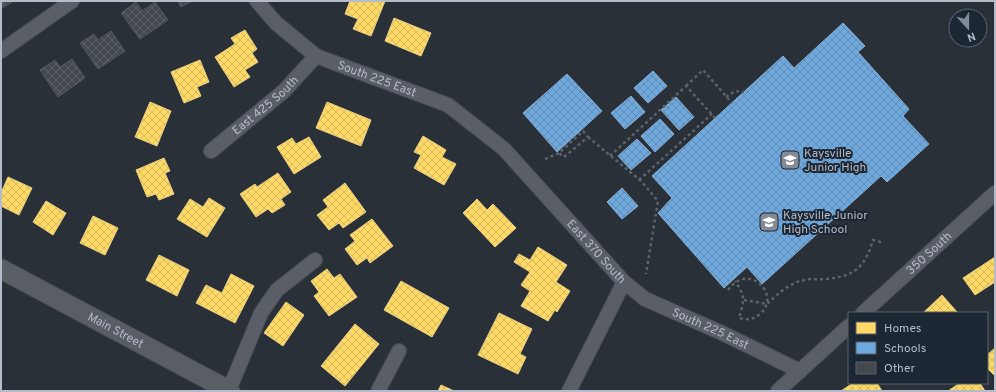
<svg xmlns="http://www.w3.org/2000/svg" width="996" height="392" font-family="Overpass,sans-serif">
<defs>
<pattern id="homes-cross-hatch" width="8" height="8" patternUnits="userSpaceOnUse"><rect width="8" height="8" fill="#ffd966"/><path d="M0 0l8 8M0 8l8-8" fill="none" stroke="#d7b95e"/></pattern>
<pattern id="schools-cross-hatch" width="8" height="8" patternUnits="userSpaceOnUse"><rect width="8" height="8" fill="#6fa8dc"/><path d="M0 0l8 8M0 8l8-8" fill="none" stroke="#618cb4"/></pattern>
<pattern id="building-cross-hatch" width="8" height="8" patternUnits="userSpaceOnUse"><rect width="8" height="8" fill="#444950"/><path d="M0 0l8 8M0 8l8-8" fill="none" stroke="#5d6168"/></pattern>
</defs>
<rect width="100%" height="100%" fill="#2a3038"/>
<path fill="url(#homes-cross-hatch)" stroke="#e8d084" d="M350,1H385L371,36L353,29L358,19L345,14Z
M394,18L431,33L421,56L385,41Z
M245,30L257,49L252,53L258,62L245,70L250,77L234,87L215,57L235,44L231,38Z
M200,60L209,82L197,87L201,96L184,103L171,72Z
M150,102L171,111L157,146L135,137Z
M327,102L371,120L361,146L316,128Z
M423,136L446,150L442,157L456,164L444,185L414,168L421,155L414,152Z
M309,137L321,157L294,174L277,147L292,138L296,144Z
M164,158L170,171L165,173L174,194L159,200L156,194L147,197L136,170Z
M278,173L291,192L281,199L285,205L272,213L268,209L256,217L240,194L255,184L257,187Z
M8,177L32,188L19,215L1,206V193Z
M345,183L366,212L343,228L339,223L329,230L317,215L328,207L323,200Z
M209,198L225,208L207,237L177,219L190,199L203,207Z
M477,199L487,210L493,204L516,228L495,247L463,213Z
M46,201L66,213L53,235L33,222Z
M93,216L118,228L105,255L80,243Z
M372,219L393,246L370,263L367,258L357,265L345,249L355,241L350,235Z
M538,247L567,265L556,282L570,291L557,312L555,310L548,321L521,306L530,291L521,285L530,272L514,262L519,254L530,260Z
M159,255L189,270L177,296L146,280Z
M995,257V282L975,295L963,278Z
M327,269L334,278L340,274L357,297L329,316L314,296L319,292L311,281Z
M231,274L254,286L235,323L196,303L206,285L222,293Z
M401,281L449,308L432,337L384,310Z
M942,295L958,313H923Z
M286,302L304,315L283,346L264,333Z
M499,313L532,329L520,354L526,357L518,374L478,355Z
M355,324L379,344L345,386L321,366Z
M995,348V376L987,368V355Z
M853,383H877L882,391H841Z
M960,383H980L985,391H948Z
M441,385L454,391H438Z"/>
<path fill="url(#schools-cross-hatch)" stroke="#84aed6" d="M843,23L865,46L858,52L909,109L903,116L929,144L887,182L881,176L762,284L747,267L724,288L658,213L672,198L652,176L783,56L794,68Z
M653,71L667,86L648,103L634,88Z
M567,74L602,111L557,152L523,113Z
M631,96L645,112L625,129L611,113Z
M676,97L694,117L679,130L661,110Z
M660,119L674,134L655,152L641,136Z
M637,139L651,153L631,170L618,156Z
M622,188L638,206L622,219L607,202Z"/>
<path fill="url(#building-cross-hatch)" stroke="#52575f" d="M1,1H14L1,9Z
M178,1H192L181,7Z
M136,2L142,11L155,2L168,20L140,39L121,13Z
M111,31L125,51L98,69L80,43L94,34L98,40Z
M72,59L85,78L58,97L40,70L55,60L60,67Z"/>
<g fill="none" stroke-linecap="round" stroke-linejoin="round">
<g stroke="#484c53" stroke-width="16">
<g id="minor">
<path id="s1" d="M257,1L276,23L316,56L448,105L504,149L624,282L645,299L722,333L800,371"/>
<path d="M1,51L72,1"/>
<path id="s2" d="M211,151L284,91L316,56"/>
<path id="s3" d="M863,313L995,193"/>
<path d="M229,390L261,313L277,290L315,260"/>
<path d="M378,391L399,351"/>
<path d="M569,391L624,282"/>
<path d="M778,391L849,326"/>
</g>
</g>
<g stroke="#484c53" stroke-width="21">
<g id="secondary">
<path id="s4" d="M1,269L230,391"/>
</g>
</g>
<path stroke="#5d636a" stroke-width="2.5" stroke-dasharray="3 3" stroke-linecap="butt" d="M686,86L703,70L732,103
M726,97L735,91L744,92
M583,131L588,137L564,157L559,153Z
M588,137L641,181L658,201L646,274
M610,156L686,86L715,118
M545,159L559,153
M639,180L712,114
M728,290C749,261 782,295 760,314C753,320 746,320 739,318C744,301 746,297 735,281
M744,300L767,304C778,294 790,282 805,280C812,278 820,280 827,279C855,276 865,267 873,240L884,243"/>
<use href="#minor" stroke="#5a5e66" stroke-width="14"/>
<use href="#secondary" stroke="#595d64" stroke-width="19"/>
</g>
<defs>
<g id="school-square" transform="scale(1)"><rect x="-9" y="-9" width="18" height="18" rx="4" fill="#848b96" stroke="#1d2633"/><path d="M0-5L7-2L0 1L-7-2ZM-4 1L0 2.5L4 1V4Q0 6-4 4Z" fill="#fff"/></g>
</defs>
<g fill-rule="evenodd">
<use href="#school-square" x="790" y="160"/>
<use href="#school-square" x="769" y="222"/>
</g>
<g text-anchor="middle" stroke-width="4" stroke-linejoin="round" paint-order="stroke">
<g font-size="12" fill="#b4bcc9" stroke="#1d2633">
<text dy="4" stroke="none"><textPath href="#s1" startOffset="146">South 225 East</textPath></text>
<text dy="4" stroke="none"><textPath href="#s2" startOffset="71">East 425 South</textPath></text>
<text dy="4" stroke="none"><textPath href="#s1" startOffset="431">East 370 South</textPath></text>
<text dy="4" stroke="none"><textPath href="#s3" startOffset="89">350 South</textPath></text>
<text dy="4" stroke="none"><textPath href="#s1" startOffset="571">South 225 East</textPath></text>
<text dy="4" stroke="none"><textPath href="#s4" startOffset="130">Main Street</textPath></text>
</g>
<g font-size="12" fill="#b4bcc9" stroke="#1d2633" text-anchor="start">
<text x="804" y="157">Kaysville<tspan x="804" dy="14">Junior High</tspan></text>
<text x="783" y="219">Kaysville Junior<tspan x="783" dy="14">High School</tspan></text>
</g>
</g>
<rect width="996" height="392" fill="none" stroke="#b4bcc9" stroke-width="4"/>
<rect x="848" y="312" width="140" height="72" fill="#1d2633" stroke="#59626f"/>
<rect x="856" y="322" width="20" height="12" fill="#ffd966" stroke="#59626f"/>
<text x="884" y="332" font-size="12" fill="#b4bcc9">Homes</text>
<rect x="856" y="342" width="20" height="12" fill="#6fa8dc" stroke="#59626f"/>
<text x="884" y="352" font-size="12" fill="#b4bcc9">Schools</text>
<rect x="856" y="362" width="20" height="12" fill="#444950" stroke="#59626f"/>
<text x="884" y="372" font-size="12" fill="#b4bcc9">Other</text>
<g transform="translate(968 28) rotate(159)"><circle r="19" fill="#1d2633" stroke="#59626f"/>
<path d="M0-3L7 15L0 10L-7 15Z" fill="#848b96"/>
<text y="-6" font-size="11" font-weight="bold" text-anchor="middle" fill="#b4bcc9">N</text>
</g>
</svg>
